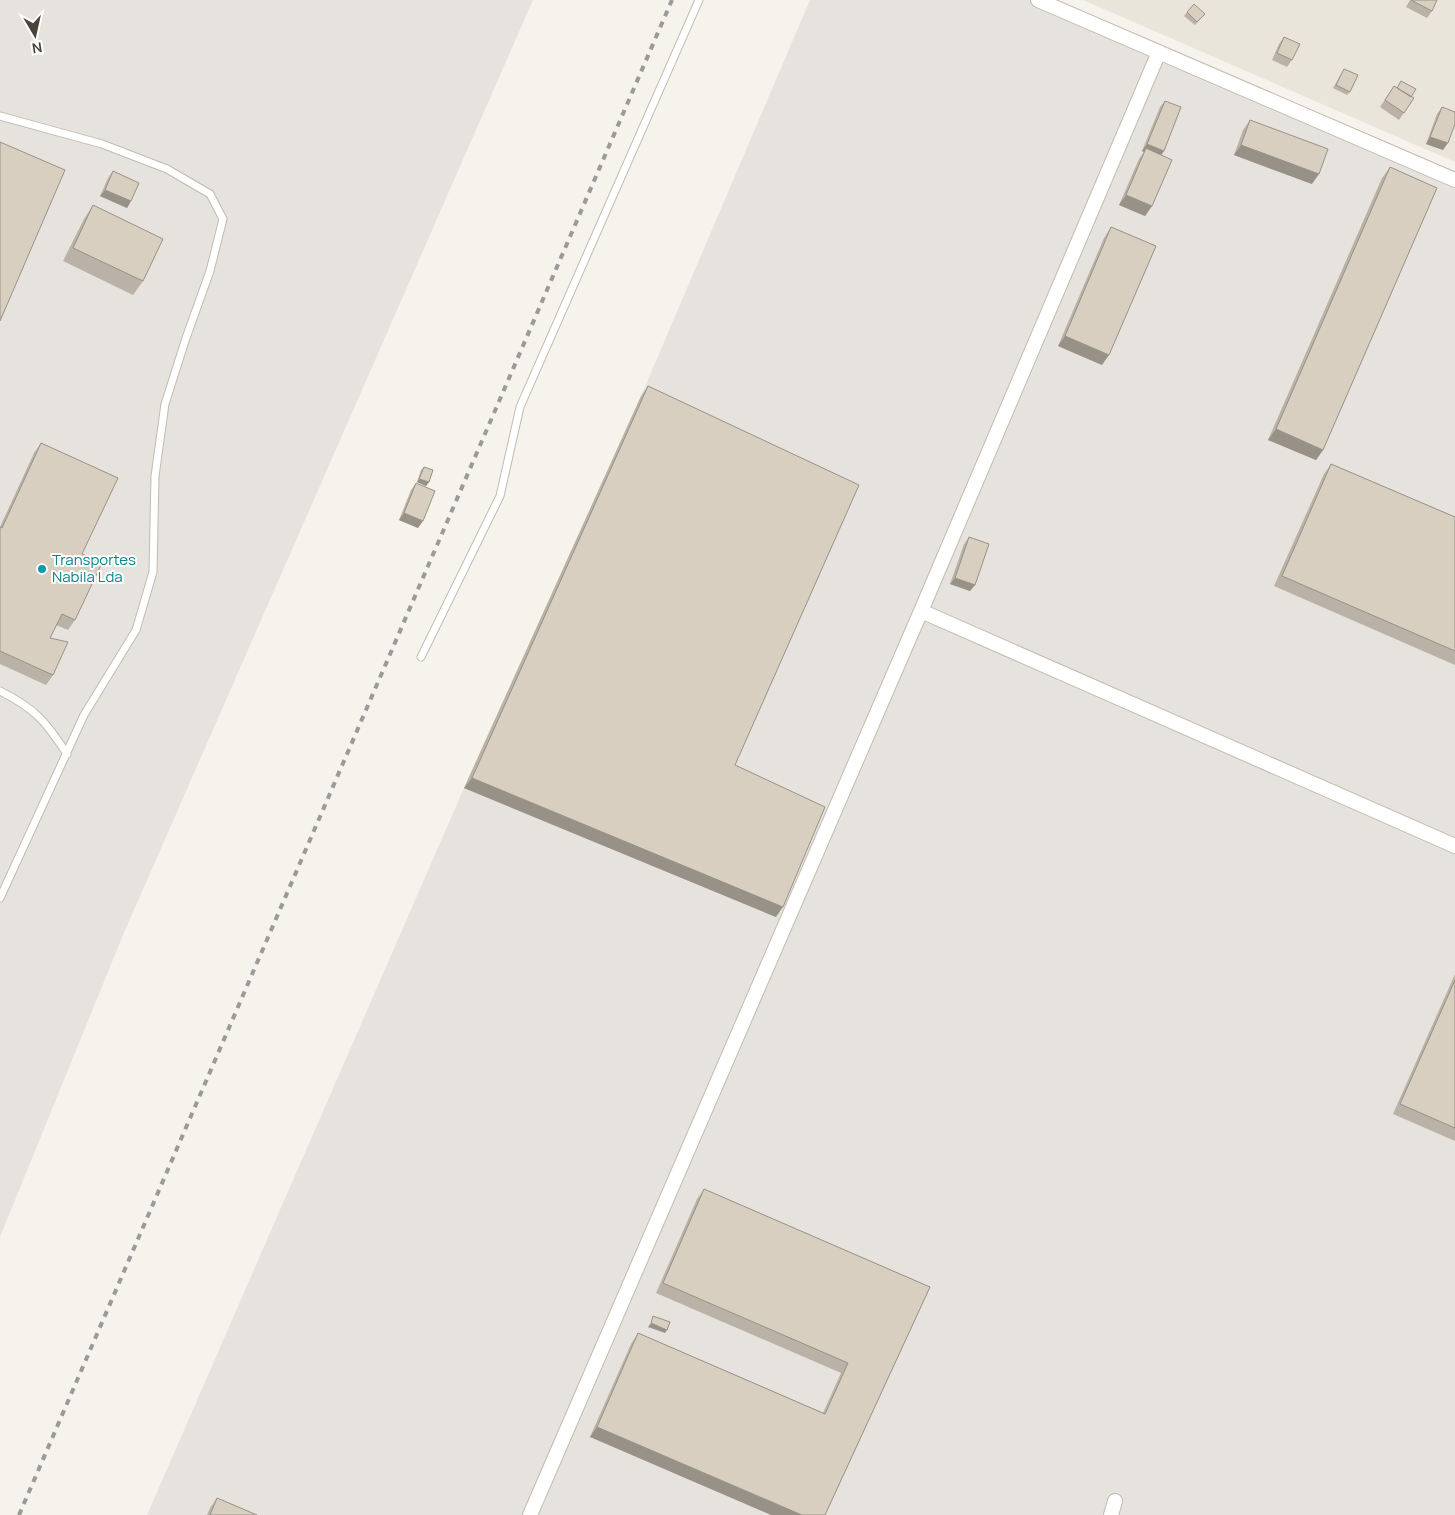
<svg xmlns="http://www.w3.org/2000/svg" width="1455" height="1515" font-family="Manrope,sans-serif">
<rect width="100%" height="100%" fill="#f6f3ec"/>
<path fill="#eae5da" d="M1083,0H1455V162Z"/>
<path fill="#e6e2dd" d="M0,0H533L123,935L0,1237Z
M810,0H1036L1455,182V1515H147L464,788L641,396Z"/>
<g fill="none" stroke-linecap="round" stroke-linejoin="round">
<g stroke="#c2bbae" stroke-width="9">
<path id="service" d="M0,116L102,144L167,169L210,194L223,219L210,271L186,338L165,404L155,476L153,572L136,630L84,715L0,898
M421,657L500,496L520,407L699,0
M0,691C36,709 46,722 67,754"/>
</g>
<g stroke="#c2bbae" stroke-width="16">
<path id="minor" d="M1038,0L1455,180
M921,611L1455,846
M530,1515L921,611L1159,52
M1111,1515L1115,1501"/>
</g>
<use href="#service" stroke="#fff" stroke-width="7"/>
<use href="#minor" stroke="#fff" stroke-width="14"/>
<path stroke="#9a9a9a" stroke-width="4" stroke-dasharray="6 6" stroke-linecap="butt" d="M19,1515L672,0"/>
</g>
<path fill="#bab2a6" d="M1410,0H1437L1432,11L1427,18L1406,7Z
M1187,12L1205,14L1195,25L1184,16Z
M1284,37L1292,60L1287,67L1272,60L1279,44Z
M1344,69L1350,92L1347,95L1333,88Z
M1394,86L1414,98L1399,120L1380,107Z
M1165,101L1164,151L1161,155L1152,206L1145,216L1119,205L1139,159L1144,152L1142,151L1160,107Z
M1442,107L1443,150L1426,144L1437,114Z
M1250,120L1312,184L1234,155L1243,130Z
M1390,167L1323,450L1316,460L1268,440L1382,178Z
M113,171L131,201L127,208L100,196L108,178Z
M93,205L143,281L133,295L63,261L84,219Z
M1111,227L1102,365L1058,346L1104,238Z
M648,386L735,765L776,917L464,788L641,396Z
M41,443L82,554L75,620L68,630L56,625L50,638L53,675L46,685L0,664V527L34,453Z
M1331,464L1455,517V665L1274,586L1324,474Z
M424,467L429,482L426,486L417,482L421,470Z
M416,483L418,528L399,520L411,490Z
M969,537L975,585L970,591L950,584L964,544Z
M1455,974V1141L1393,1114Z
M704,1189L930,1287L825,1515L590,1437L631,1344L638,1333L823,1413L841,1373L656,1293L697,1199Z
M217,1498L257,1515H207L210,1508Z"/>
<path fill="#979187" d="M1430,137L1448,143L1443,150L1426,144Z
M1147,144L1164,151L1159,158L1146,148L1144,152L1142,151Z
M1241,145L1319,174L1312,184L1234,155Z
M105,190L131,201L127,208L100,196Z
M1126,195L1152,206L1145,216L1119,205Z
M1065,336L1109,355L1102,365L1058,346Z
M1276,429L1323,450L1316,460L1268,440Z
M419,479L429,482L426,486L417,482Z
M404,513L423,521L418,528L399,520Z
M955,578L975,585L970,591L950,584Z
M472,778L783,907L776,917L464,788Z
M651,1323L667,1330L665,1333L648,1327Z
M597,1427L802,1515H771L590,1437Z"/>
<path fill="#d8cfc1" stroke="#979187" d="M1411,0H1437L1432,11Z
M1194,4L1205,14L1197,22L1187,12Z
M1284,37L1300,44L1292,60L1277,53Z
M1344,69L1358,75L1350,92L1336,85Z
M1401,81L1416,89L1411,97L1397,88Z
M1394,86L1414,98L1404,113L1385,100Z
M1165,101L1181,107L1164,151L1147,144Z
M1442,107L1455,112V124L1448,143L1430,137Z
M1250,120L1328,149L1319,174L1241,145Z
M0,142L65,170L0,321Z
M1146,148L1172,160L1152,206L1126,195Z
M1390,167L1437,188L1323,450L1276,429Z
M113,171L139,183L131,201L105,190Z
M93,205L163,239L143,281L73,248Z
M1111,227L1156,246L1109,355L1065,336Z
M648,386L859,485L735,765L825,807L783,907L472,778Z
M41,443L118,478L82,554L102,563L75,620L62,614L50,638L68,642L53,675L0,651V527L2,528Z
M1331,464L1455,517V651L1282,576Z
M424,467L433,470L429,482L419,479Z
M416,483L435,491L423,521L404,513Z
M969,537L989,544L975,585L955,578Z
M1455,980V1128L1400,1104Z
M704,1189L930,1287L825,1515H802L597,1427L638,1333L825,1414L848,1363L663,1283Z
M653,1316L670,1322L667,1330L651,1323Z
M217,1498L257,1515H210Z"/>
<circle fill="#0f9aa8" stroke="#fff" stroke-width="2" cx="42" cy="569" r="5"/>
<g text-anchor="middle" stroke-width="4" stroke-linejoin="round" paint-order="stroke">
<g font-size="15" fill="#0d838f" stroke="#fff" text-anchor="start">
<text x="52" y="565">Transportes<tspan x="52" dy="17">Nabila Lda</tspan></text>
</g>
</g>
<g transform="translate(35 35) rotate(171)" stroke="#ffffff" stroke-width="4" paint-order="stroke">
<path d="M0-4L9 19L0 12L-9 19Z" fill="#4b4439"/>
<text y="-8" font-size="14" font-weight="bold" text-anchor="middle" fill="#4b4439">N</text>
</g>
</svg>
